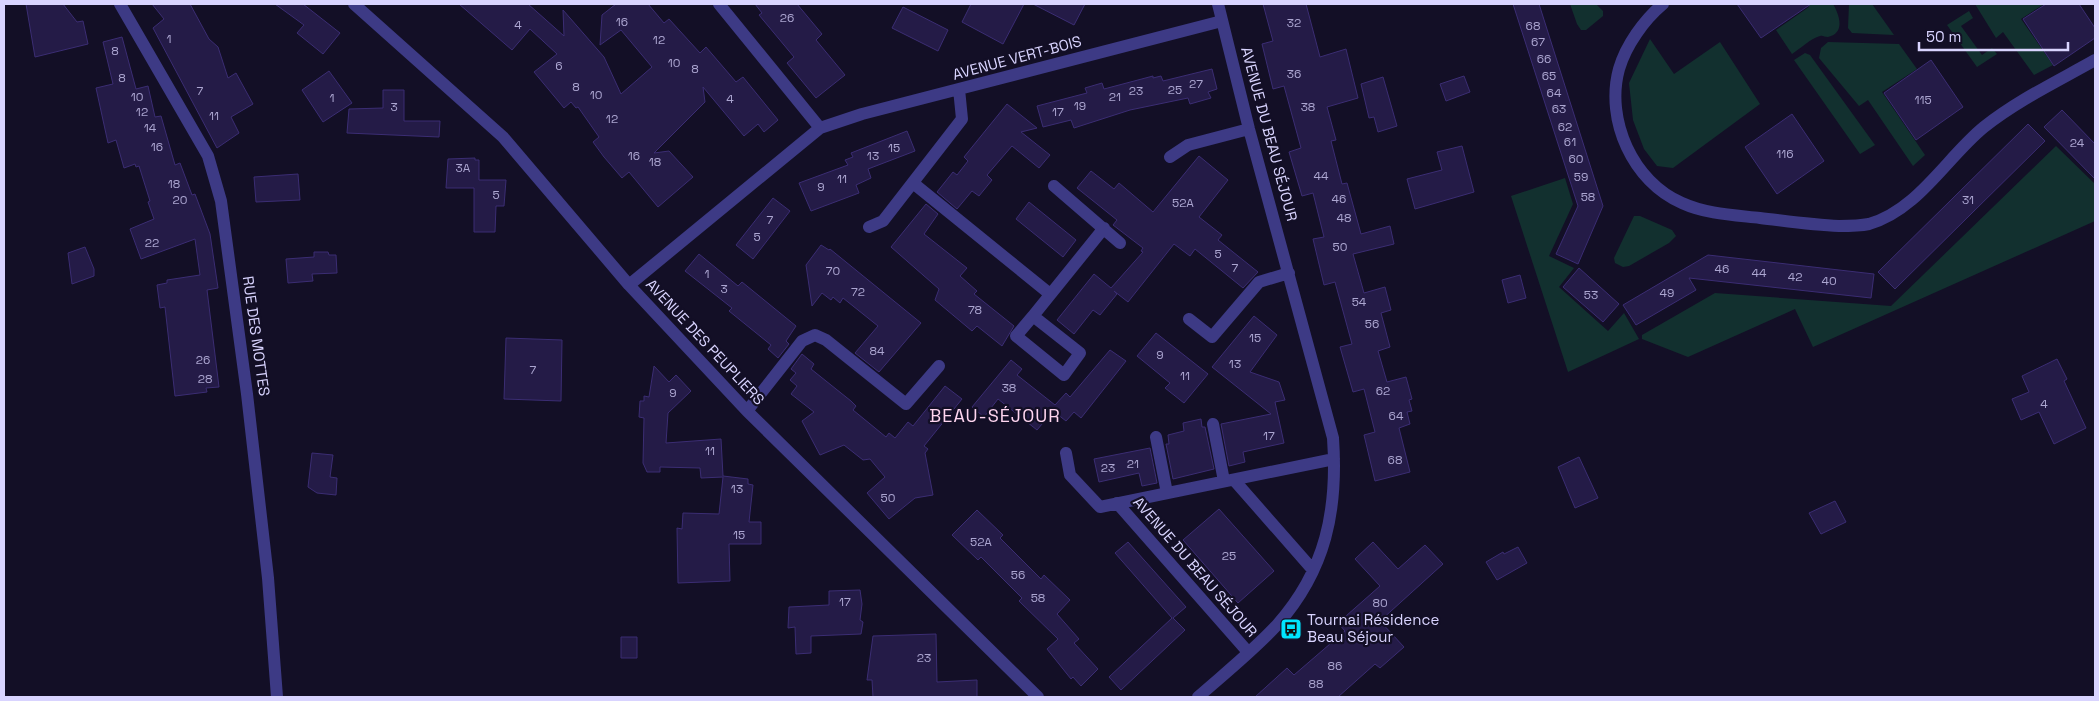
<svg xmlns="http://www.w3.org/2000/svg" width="2099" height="701" font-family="'Space Grotesk',sans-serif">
<rect width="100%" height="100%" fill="#130f26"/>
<path fill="#12302f" d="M1570,4H1596L1603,11V16L1586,30H1581L1577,24Z
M1807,4H1833C1839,14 1846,33 1828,37C1824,37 1823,35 1820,36C1811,38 1800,49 1792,54L1776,30L1809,7Z
M1849,4H1872L1894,35L1852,33L1848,28Z
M1975,4H2044L2021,19L2053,65L2034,75L2003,32L1996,38Z
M1969,11L1973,18L1961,26L1982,55L1992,48L1997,54L1977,67L1947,25Z
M1650,39L1674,74L1720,42L1760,104L1673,168L1657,166L1644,149L1633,120L1629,83Z
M1828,42L1899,44L1917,69L1882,92L1925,155L1913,166L1868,100L1859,106L1819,58L1821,48Z
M1805,53L1810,55L1875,145L1860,154L1794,60Z
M2056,146L2095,184V221L1813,347L1795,309L1688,357L1642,339V335L1715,293L1891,306Z
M1565,178L1573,204L1549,256L1574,268L1559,287L1608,331L1624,313L1639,339L1568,372L1511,196Z
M1634,216H1640L1672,230L1676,236L1669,243L1629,266L1623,267L1615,263L1614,258Z"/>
<path fill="#241b47" stroke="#3b2d73" d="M26,4H63L77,22L83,21L88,44L35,57Z
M152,4H190L209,39L218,47L228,78L236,73L253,104L231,117L239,133L217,148L153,28L164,19Z
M275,4H303L340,33L323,54L297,33L304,25Z
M459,4H528L564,36L563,10L604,57L621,94L652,67L621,30L600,45L602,15L616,4H648L664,23L669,19L700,53L706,47L736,82L743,77L778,120L764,132L758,124L744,136L703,87L705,102L654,153L669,151L693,177L658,207L629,172L622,178L604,157L593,142L599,137L578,107L576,108L571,102L564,108L534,72L557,54L530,29L512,50Z
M755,4H797L822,34L816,40L845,75L816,98L787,63L794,57L759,15L762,13Z
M971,4H1024L1003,44L962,22Z
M1033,4H1085L1074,25Z
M1263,4H1306L1320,57L1346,49L1358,98L1327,107L1336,140L1331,141L1342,184L1347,183L1361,234L1390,226L1394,244L1353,254L1364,293L1385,287L1391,310L1381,313L1390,347L1378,351L1387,382L1406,377L1412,399L1409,400L1412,411L1407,412L1410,424L1399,428L1410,472L1375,481L1364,435L1375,432L1364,389L1353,392L1340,347L1352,344L1335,282L1324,285L1313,239L1324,237L1313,193L1302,196L1289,152L1301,148L1284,86L1273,89L1262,44L1273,41Z
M1513,4H1539L1603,206L1578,264L1556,254L1578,206Z
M1737,4H1811L1761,38Z
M2046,4H2079L2095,28V38L2054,66L2023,19Z
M903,7L948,30L938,51L892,28Z
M122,37L136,89L148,86L155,117L161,116L175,165L180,163L192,195L195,194L210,234L218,288L207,290L219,387L206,388L207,392L175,396L165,307L160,308L157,285L167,283V280L200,275L195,239L141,259L130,229L154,219L148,202L150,201L139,166L136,167L135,164L124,168L116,140L108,143L96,88L113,84L103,42Z
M1931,60L1963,107L1916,140L1884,93Z
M1212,69L1217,89L1208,92L1211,98L1190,104L1188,98L1130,110L1074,128L1071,120L1043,127L1037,106L1087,93L1085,88L1102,83L1104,89L1153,76V78L1161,76L1163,81Z
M329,71L352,103L323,122L302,90Z
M1464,76L1470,92L1446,101L1440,84Z
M1383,77L1397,126L1378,132L1374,117L1369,118L1361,84Z
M383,90H404V121H440L439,137L347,133L349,109L383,108Z
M1007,104L1037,128L1021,132L1050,155L1039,168L1012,146L987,175L992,180L979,196L972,191L957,209L937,192L953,172L957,175L968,161L964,157Z
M2062,110L2095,144V179L2044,127Z
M1792,114L1824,161L1777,194L1745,147Z
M2028,124L2045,141L1895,289L1878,272Z
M907,131L915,151L868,169L871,178L856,185L859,193L811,211L799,183L848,165L845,160L853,157L851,153Z
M1462,146L1474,192L1415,209L1407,179L1442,170L1437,152Z
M1199,156L1228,180L1199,217L1222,235L1218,240L1258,272L1243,288L1195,249L1190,256L1174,244L1128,302L1114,291L1117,294L1100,315L1093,310L1074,334L1057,320L1094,274L1111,288L1143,252L1141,251L1143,248L1113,225L1117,220L1077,188L1091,171L1114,189L1119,183L1153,212Z
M475,158V160H479V180H506L504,206H496L495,232H474V188H446L448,159Z
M298,174L300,200L256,202L254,177Z
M773,198L790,211L753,259L736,245Z
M1029,202L1076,240L1063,257L1016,219Z
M926,204L938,214L924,234L967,268L960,276L977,291L974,294L1014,326L1002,346L977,326L972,331L935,300L939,289L891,247Z
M821,245L829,250L830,249L921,323L879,372L855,353L878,326L843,298L840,303L833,297L831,300L822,293L812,306L806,265Z
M85,247L94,269V276L72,284L68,253Z
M314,252H328L329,255H336L337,273L312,274L313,281L288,283L286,259L314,257Z
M699,254L738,286L742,282L796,326L786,341L789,344L778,358L768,349L771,345L729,311L732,308L685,271Z
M1708,255L1874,274L1871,298L1689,278L1696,290L1636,325L1623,305Z
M1579,268L1619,304L1603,322L1563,287Z
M1520,275L1526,298L1508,303L1502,280Z
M1254,316L1277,335L1250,372L1279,382L1285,400L1275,402L1284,443L1243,452L1245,462L1229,466L1221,424L1271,414L1212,367Z
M1156,333L1208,374L1184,403L1165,388L1170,383L1137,356Z
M506,338L562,340L561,401L504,399Z
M1110,350L1126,361L1081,418L1074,412L1066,421L1053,411L1037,430L998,399L984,417L972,407L1011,360L1022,369L1017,375L1055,405L1066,393L1070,397Z
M802,354L814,364L811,369L851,401L856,406L853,410L886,437L889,433L895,438L908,422L913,426L945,386L962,399L924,446L928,449L925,453L933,495L915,498L889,519L867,493L885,477L870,459L863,460L844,445L820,455L802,421L814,412L791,394L797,386L790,380L796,373L791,369Z
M2057,359L2067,379L2064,381L2086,428L2054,444L2039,412L2021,420L2012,399L2029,392L2022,376Z
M654,366L669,382L676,375L691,391L668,413L666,443L721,439L723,476L748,479V484L753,485L749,522H761V544H729L730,581L678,583L677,528L682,529L683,513L719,514L723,477L701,478L700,468L660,467V472H647L643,463L644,418L639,417L640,401H644V396L649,397Z
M1201,419L1202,427H1205L1214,469L1173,479L1166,444H1169L1168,435L1184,431L1183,423Z
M1150,448L1157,483L1142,486L1139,473L1099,482L1094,459Z
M312,453L333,455L330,477L337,478L336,495L317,493L308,487Z
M1579,457L1598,498L1575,508L1558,467Z
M1835,501L1846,522L1821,534L1809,513Z
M1219,509L1274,571L1238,603L1183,540Z
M977,510L1003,535L1000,538L1041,579L1044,575L1070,600L1057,614L1079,639L1074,643L1098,669L1081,686L1073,677L1071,679L1047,649L1058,639L1019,601L1022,598L981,557L978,560L952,535Z
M1128,542L1186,607L1173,618L1185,630L1121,690L1109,677L1172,618L1115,553Z
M1373,542L1398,569L1425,545L1443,564L1380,621L1404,647L1380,668L1375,664L1338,697H1255L1287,668L1294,675L1345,631L1338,623L1380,586L1355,559Z
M1518,547L1527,563L1497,580L1486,562L1503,552L1504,554Z
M860,590L862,604L860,620L863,622L861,634L811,636V653L796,654L795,627L788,628L789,607L829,605V591Z
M936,634L937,682L977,680V697H873L872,680H867L873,636Z
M621,637H637V658H621Z"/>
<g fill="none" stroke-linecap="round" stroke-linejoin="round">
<path stroke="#3d3a85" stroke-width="12" d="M120,4L208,156L221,201L247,394L268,578L277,697
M354,4L503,137L629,285L747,411L1038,697
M719,4L820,128
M1663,4C1644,20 1626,45 1619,69C1605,120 1633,182 1682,203C1706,214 1733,215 1760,218C1786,221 1812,225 1839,226C1849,226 1859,226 1869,224C1918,210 1947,157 1984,127C2018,100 2058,81 2095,60
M1170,157L1188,145L1249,129
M913,183L1050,294
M1054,186L1120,243
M869,227L883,221L962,119L959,89
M629,285L820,128L862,114L1222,21
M1033,316L1016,336L1064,375L1080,353L1033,316L1104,228
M1189,319L1212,337L1259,282L1289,273
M747,411L802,341L815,335L826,340L906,404L939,366
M1213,424L1224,481
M1156,437L1167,493
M1066,453L1070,475L1100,507L1334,459
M1234,480L1313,570
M1117,503L1248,652
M1198,697C1224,674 1253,651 1277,625C1326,570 1338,510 1333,438L1249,129L1218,4"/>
</g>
<defs>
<g id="bus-square" transform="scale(1.125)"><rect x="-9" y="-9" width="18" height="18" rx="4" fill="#00e5ff" stroke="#130f26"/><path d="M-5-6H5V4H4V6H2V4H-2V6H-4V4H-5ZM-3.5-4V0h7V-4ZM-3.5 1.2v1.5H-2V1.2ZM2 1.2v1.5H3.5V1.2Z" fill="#111"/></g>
</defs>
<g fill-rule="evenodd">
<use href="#bus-square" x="1291" y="629"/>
</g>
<g text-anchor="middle" stroke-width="4.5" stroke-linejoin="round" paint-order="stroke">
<g font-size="12" fill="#aca6d1">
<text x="787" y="22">26</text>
<text x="622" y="26">16</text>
<text x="1294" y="27">32</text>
<text x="518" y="29">4</text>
<text x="1533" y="30">68</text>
<text x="169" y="43">1</text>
<text x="659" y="44">12</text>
<text x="1538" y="46">67</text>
<text x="115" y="55">8</text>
<text x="1544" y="63">66</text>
<text x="674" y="67">10</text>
<text x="559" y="70">6</text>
<text x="695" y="73">8</text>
<text x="1294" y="78">36</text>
<text x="1549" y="80">65</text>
<text x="122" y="82">8</text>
<text x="1196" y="88">27</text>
<text x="576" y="91">8</text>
<text x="1175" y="94">25</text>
<text x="200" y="95">7</text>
<text x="1136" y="95">23</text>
<text x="1554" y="97">64</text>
<text x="596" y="99">10</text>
<text x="137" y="101">10</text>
<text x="1115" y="101">21</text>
<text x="332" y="102">1</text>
<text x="730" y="103">4</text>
<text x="1923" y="104">115</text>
<text x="1080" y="110">19</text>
<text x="394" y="111">3</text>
<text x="1308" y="111">38</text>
<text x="1559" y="113">63</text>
<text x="142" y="116">12</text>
<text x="1058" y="116">17</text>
<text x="214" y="120">11</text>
<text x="612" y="123">12</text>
<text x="1565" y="131">62</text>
<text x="150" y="132">14</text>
<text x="1570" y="146">61</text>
<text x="2077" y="147">24</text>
<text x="157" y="151">16</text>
<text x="894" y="152">15</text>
<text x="1785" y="158">116</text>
<text x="634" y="160">16</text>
<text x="873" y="160">13</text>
<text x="1576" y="163">60</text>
<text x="655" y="166">18</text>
<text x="463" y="172">3A</text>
<text x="1321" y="180">44</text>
<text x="1581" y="181">59</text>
<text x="842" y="183">11</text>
<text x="174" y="188">18</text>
<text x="821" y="191">9</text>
<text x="496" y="199">5</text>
<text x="1588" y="201">58</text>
<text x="1339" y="203">46</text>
<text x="180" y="204">20</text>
<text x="1968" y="204">31</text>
<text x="1183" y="207">52A</text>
<text x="1344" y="222">48</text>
<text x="770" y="224">7</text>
<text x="757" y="241">5</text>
<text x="152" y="247">22</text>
<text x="1340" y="251">50</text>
<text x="1218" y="258">5</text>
<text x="1235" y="272">7</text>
<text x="1722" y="273">46</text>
<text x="833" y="275">70</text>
<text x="1759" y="277">44</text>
<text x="707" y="278">1</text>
<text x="1795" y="281">42</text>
<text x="1829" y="285">40</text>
<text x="724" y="293">3</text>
<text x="858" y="296">72</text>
<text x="1667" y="297">49</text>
<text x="1591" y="299">53</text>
<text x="1359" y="306">54</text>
<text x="975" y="314">78</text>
<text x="1372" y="328">56</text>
<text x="1255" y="342">15</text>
<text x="877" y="355">84</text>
<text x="1160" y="359">9</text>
<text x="203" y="364">26</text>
<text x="1235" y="368">13</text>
<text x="533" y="374">7</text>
<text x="1185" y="380">11</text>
<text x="205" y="383">28</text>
<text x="1009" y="392">38</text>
<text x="1383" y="395">62</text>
<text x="673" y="397">9</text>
<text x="2044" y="408">4</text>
<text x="1396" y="420">64</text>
<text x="1269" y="440">17</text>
<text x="710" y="455">11</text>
<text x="1395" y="464">68</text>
<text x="1133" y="468">21</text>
<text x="1108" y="472">23</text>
<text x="737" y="493">13</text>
<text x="888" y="502">50</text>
<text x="739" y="539">15</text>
<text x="981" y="546">52A</text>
<text x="1229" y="560">25</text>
<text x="1018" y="579">56</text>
<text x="1038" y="602">58</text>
<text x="845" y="606">17</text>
<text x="1380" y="607">80</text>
<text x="924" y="662">23</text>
<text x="1335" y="670">86</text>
<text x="1316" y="688">88</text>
</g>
<g font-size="15" fill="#d9d4ff" stroke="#130f26">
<text transform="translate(1017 58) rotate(-15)" y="5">AVENUE VERT-BOIS</text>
<text transform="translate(1269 134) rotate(75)" y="5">AVENUE DU BEAU SÉJOUR</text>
<text transform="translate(256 336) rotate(82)" y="5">RUE DES MOTTES</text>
<text transform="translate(705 342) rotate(47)" y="5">AVENUE DES PEUPLIERS</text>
<text transform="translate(1195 567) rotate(49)" y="5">AVENUE DU BEAU SÉJOUR</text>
</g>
<g font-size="15" fill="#d9d4ff" stroke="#130f26" text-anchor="start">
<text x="1307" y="625">Tournai Résidence<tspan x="1307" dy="17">Beau Séjour</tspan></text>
</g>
<g font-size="18" letter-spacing="1" fill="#ffd6f0" stroke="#130f26">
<text x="995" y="422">BEAU-SÉJOUR</text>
</g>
</g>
<rect width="2099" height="701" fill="none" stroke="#d9d4ff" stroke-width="10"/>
<path d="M1919 42v8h149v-8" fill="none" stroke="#d9d4ff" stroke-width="2.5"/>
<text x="1926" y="42" font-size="15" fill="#d9d4ff" stroke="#130f26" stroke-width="4" paint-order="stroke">50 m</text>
</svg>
